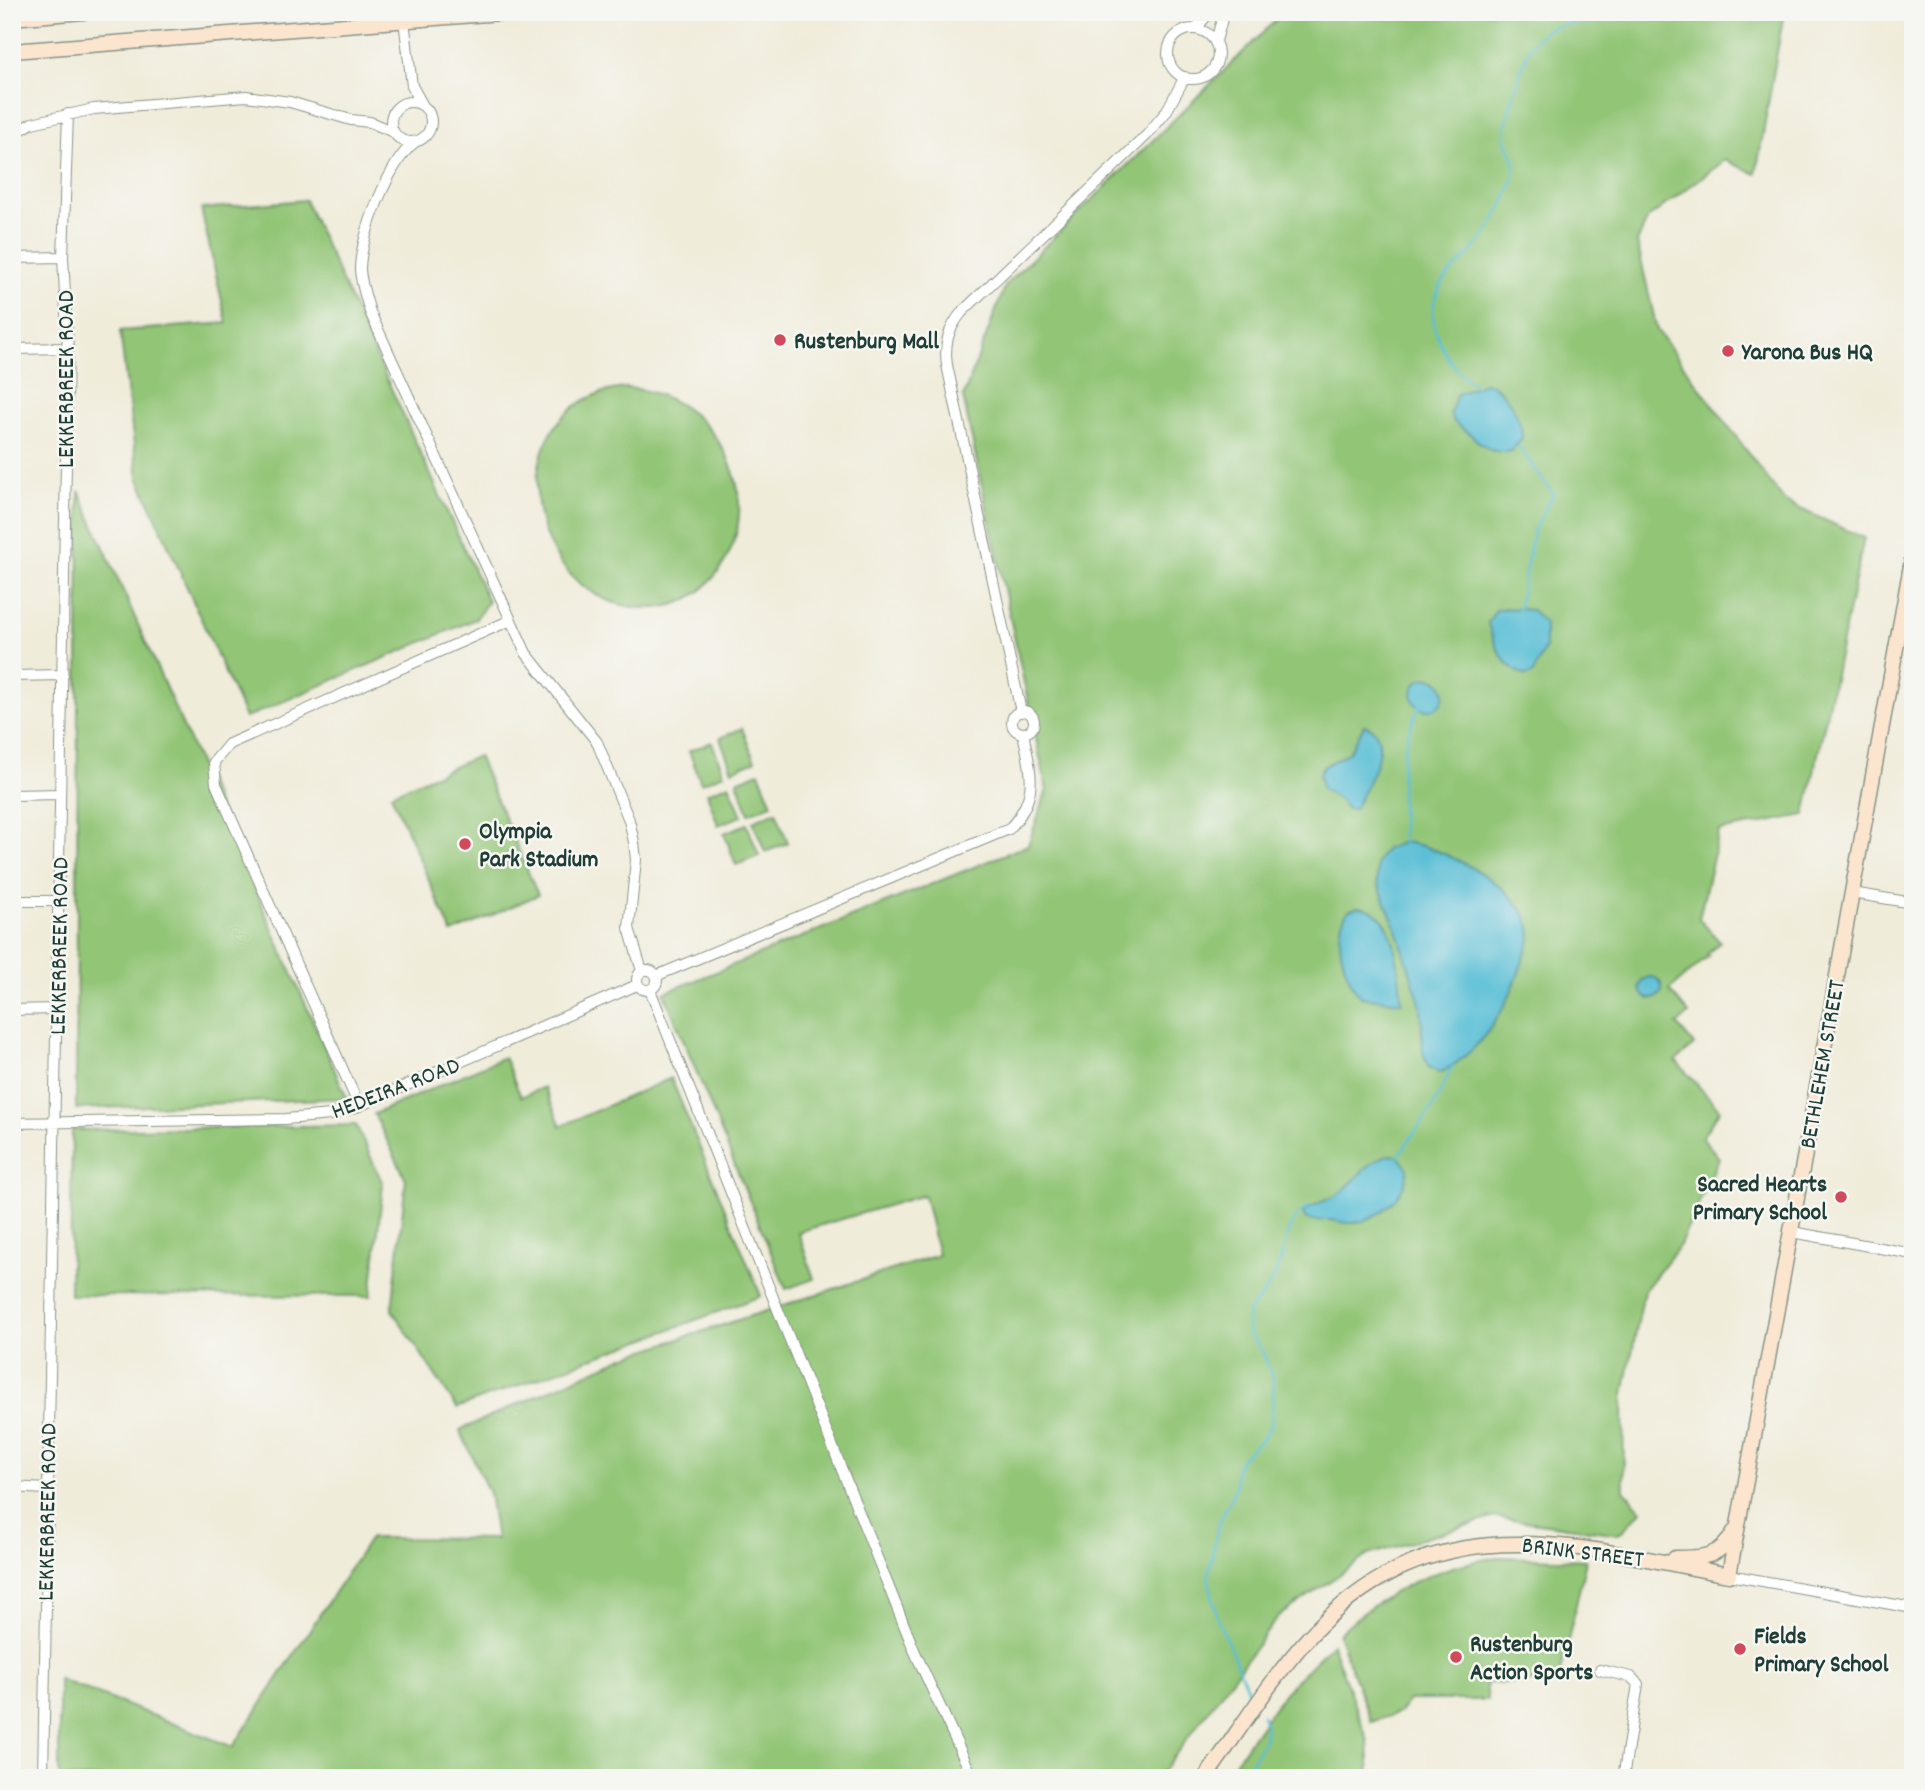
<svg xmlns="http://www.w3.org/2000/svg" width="1925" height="1790" font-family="Dekko,sans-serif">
<rect width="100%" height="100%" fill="#f6f6f2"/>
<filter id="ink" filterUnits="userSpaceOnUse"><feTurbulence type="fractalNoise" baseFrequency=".0143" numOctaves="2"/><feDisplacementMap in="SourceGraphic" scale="14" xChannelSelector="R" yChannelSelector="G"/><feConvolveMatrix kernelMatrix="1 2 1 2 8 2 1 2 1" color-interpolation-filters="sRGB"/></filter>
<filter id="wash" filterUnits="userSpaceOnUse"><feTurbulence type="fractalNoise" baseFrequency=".00686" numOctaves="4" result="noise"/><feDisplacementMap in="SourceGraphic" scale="28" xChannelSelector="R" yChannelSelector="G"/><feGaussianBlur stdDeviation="1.57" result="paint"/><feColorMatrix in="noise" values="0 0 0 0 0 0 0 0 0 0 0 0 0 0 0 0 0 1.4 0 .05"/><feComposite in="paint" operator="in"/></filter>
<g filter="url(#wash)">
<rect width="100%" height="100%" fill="#f0ecda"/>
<path fill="#92c576" stroke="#588155" stroke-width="2" d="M1284,12H1784L1756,174L1725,160L1648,218L1637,242L1657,330L1785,502L1864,538L1805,815L1719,831L1699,919L1720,942L1707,954L1709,956L1669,990L1689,1014L1677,1025L1694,1045L1676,1061L1720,1110L1702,1137L1719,1158L1680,1245L1644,1291L1623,1399L1624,1490L1642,1511L1619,1534L1495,1517L1368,1555L1278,1617L1158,1778H59V1679L233,1747L370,1538L496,1539L489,1493L460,1430L624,1357L938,1255L924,1195L798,1232L814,1279L786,1289L664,993L1028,845L1047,790L963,397L1006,284Z
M305,200L488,601L476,619L245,718L138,477L120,331L227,323L201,209Z
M625,388C717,392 776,504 713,578C696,599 675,608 648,608C519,607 491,403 625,388Z
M79,491L347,1098L76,1109Z
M742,728L755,761L732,770L720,738Z
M712,742L724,774L701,783L689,751Z
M478,756L538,895L452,933L391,794Z
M759,772L772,804L749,813L737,781Z
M729,784L742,816L718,825L707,793Z
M776,811L788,843L765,852L753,821Z
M747,824L759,856L736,865L724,833Z
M504,1057L521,1097L544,1087L561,1126L671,1078L761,1296L457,1408L392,1310L406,1179L374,1114Z
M356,1125L383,1184L371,1296L70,1295L72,1130Z
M1497,1557L1586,1560L1559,1681L1486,1683L1488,1700H1409L1399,1713L1371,1722L1338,1634C1383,1592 1438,1566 1497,1557Z
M1332,1644L1368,1741L1370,1778H1224L1283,1694Z"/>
<path fill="#58bed5" stroke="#3c7e84" stroke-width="2" d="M1484,383C1505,385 1523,421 1522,439L1511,451C1492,455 1484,447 1471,435C1463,428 1455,426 1450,415L1457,394Z
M1505,608L1532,610L1545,624V647L1533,674L1526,676C1503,667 1494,645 1488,623L1496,610Z
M1412 694a16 16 0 1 1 32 0a16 16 0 1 1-32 0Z
M1364,725C1400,736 1362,793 1354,809H1347L1340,800L1322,789L1319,774L1323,767L1349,752Z
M1403,842C1442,846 1527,889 1531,934C1531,942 1525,953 1523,960C1510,1004 1482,1052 1440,1073L1429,1067L1423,1053L1421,1007L1397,930L1377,882V862L1386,849Z
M1357,907C1400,909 1397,970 1402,1002L1361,997C1344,977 1331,933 1348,911Z
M1640 988a11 11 0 1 1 22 0a11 11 0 1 1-22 0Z
M1389,1155L1398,1156L1408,1169C1406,1195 1379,1220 1353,1223C1343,1224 1335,1219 1326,1220C1317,1220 1314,1222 1305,1218L1303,1213C1312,1203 1326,1202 1337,1195C1356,1182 1367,1160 1389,1155Z"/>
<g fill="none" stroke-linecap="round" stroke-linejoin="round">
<path stroke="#58bed5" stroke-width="2.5" d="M1475,386C1451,369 1426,331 1435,299C1441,277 1460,264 1474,249C1491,229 1511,195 1515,169C1516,156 1505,145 1505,133C1505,122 1526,50 1533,42C1560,9 1594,36 1619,12
M1518,611L1533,532L1553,494L1518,446
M1403,842C1400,799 1397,743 1421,705
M1398,1156L1432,1108L1453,1066
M1250,1695L1218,1620L1208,1577L1218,1526L1235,1489L1236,1470L1241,1458L1264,1437L1271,1425L1274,1382L1263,1352L1249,1334L1247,1313C1261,1298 1274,1282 1280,1263C1289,1236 1284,1224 1309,1206
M1239,1778C1253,1757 1274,1739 1262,1715"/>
</g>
</g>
<g filter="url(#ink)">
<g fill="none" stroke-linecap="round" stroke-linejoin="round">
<g stroke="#889487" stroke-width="12">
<path id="minor" d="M403,12L412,86L423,106
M1196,28L1210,12
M1168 54a25 25 0 1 1 50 0a25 25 0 1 1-50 0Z
M1216,41L1224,12
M391 122a20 20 0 1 1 40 0a20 20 0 1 1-40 0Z
M12,135L32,123L94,109L246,96L290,102L351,120L370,122L393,132
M415,142C389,162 360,236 360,270C361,284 366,298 370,312L526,653L597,742L629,820L634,842L636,860L629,928L642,971
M12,258L63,257
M12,349L68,348
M12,676L63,675
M1012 722a11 11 0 1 1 22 0a11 11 0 1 1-22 0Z
M1021,712L947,365C944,344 948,329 962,312L1147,135L1166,112L1185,77
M12,795L60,794
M1852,893L1913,903
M12,901H59
M637 980a10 10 0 1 1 20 0a10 10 0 1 1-20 0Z
M656,976L1009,829C1040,796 1031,773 1023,733
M650,990L914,1650L973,1778
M12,1010L56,1009
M359,1106L216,784L214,762L229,744L511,620
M12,1123L286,1119L331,1115L359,1106L637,985
M1792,1232L1913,1254
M12,1487L46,1489
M1729,1575L1913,1608
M1600,1670L1631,1677L1638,1684L1623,1778
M43,1778L68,348L63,257L68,114"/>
</g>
<g stroke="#889487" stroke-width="17">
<path id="secondary" d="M12,18L83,12
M12,51L513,12
M1675,1558C1702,1558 1720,1558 1734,1532
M1205,1778C1239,1731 1270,1680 1309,1637C1432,1502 1572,1545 1729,1575L1913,554"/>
</g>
<use href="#minor" stroke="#fff" stroke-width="10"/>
<use href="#secondary" stroke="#fbe5cf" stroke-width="14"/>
</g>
</g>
<g fill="#d1495b" stroke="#f6f6f2" stroke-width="2.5">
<circle cx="780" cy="340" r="7"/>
<circle cx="1728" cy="351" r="7"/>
<circle cx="465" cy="844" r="7"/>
<circle cx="1841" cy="1197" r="7"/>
<circle cx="1740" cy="1649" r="7"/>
<circle cx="1456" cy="1657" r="7"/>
</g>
<g text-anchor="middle" stroke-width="5" stroke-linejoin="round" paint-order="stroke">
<g font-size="24" font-weight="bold" fill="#1f3d34" stroke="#f6f6f2" text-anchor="start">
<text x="794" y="348">Rustenburg Mall</text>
<text x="1742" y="359">Yarona Bus HQ</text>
<text x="479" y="838">Olympia<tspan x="479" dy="28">Park Stadium</tspan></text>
<text x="1827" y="1191" text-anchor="end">Sacred Hearts<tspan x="1827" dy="28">Primary School</tspan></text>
<text x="1754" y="1643">Fields<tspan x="1754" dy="28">Primary School</tspan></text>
<text x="1470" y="1651">Rustenburg<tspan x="1470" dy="28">Action Sports</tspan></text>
</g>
<g font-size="24" fill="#1f3d34" stroke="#f6f6f2">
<text transform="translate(65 379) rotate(-90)" y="8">LEKKERBREEK ROAD</text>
<text transform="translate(58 946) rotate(-89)" y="8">LEKKERBREEK ROAD</text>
<text transform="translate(1821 1064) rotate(-80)" y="8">BETHLEHEM STREET</text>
<text transform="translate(395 1087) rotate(-21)" y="8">HEDEIRA ROAD</text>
<text transform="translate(46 1512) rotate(-89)" y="8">LEKKERBREEK ROAD</text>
<text transform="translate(1583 1551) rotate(7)" y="8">BRINK STREET</text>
</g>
</g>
<rect width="1925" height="1790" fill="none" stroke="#f6f6f2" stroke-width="42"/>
</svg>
